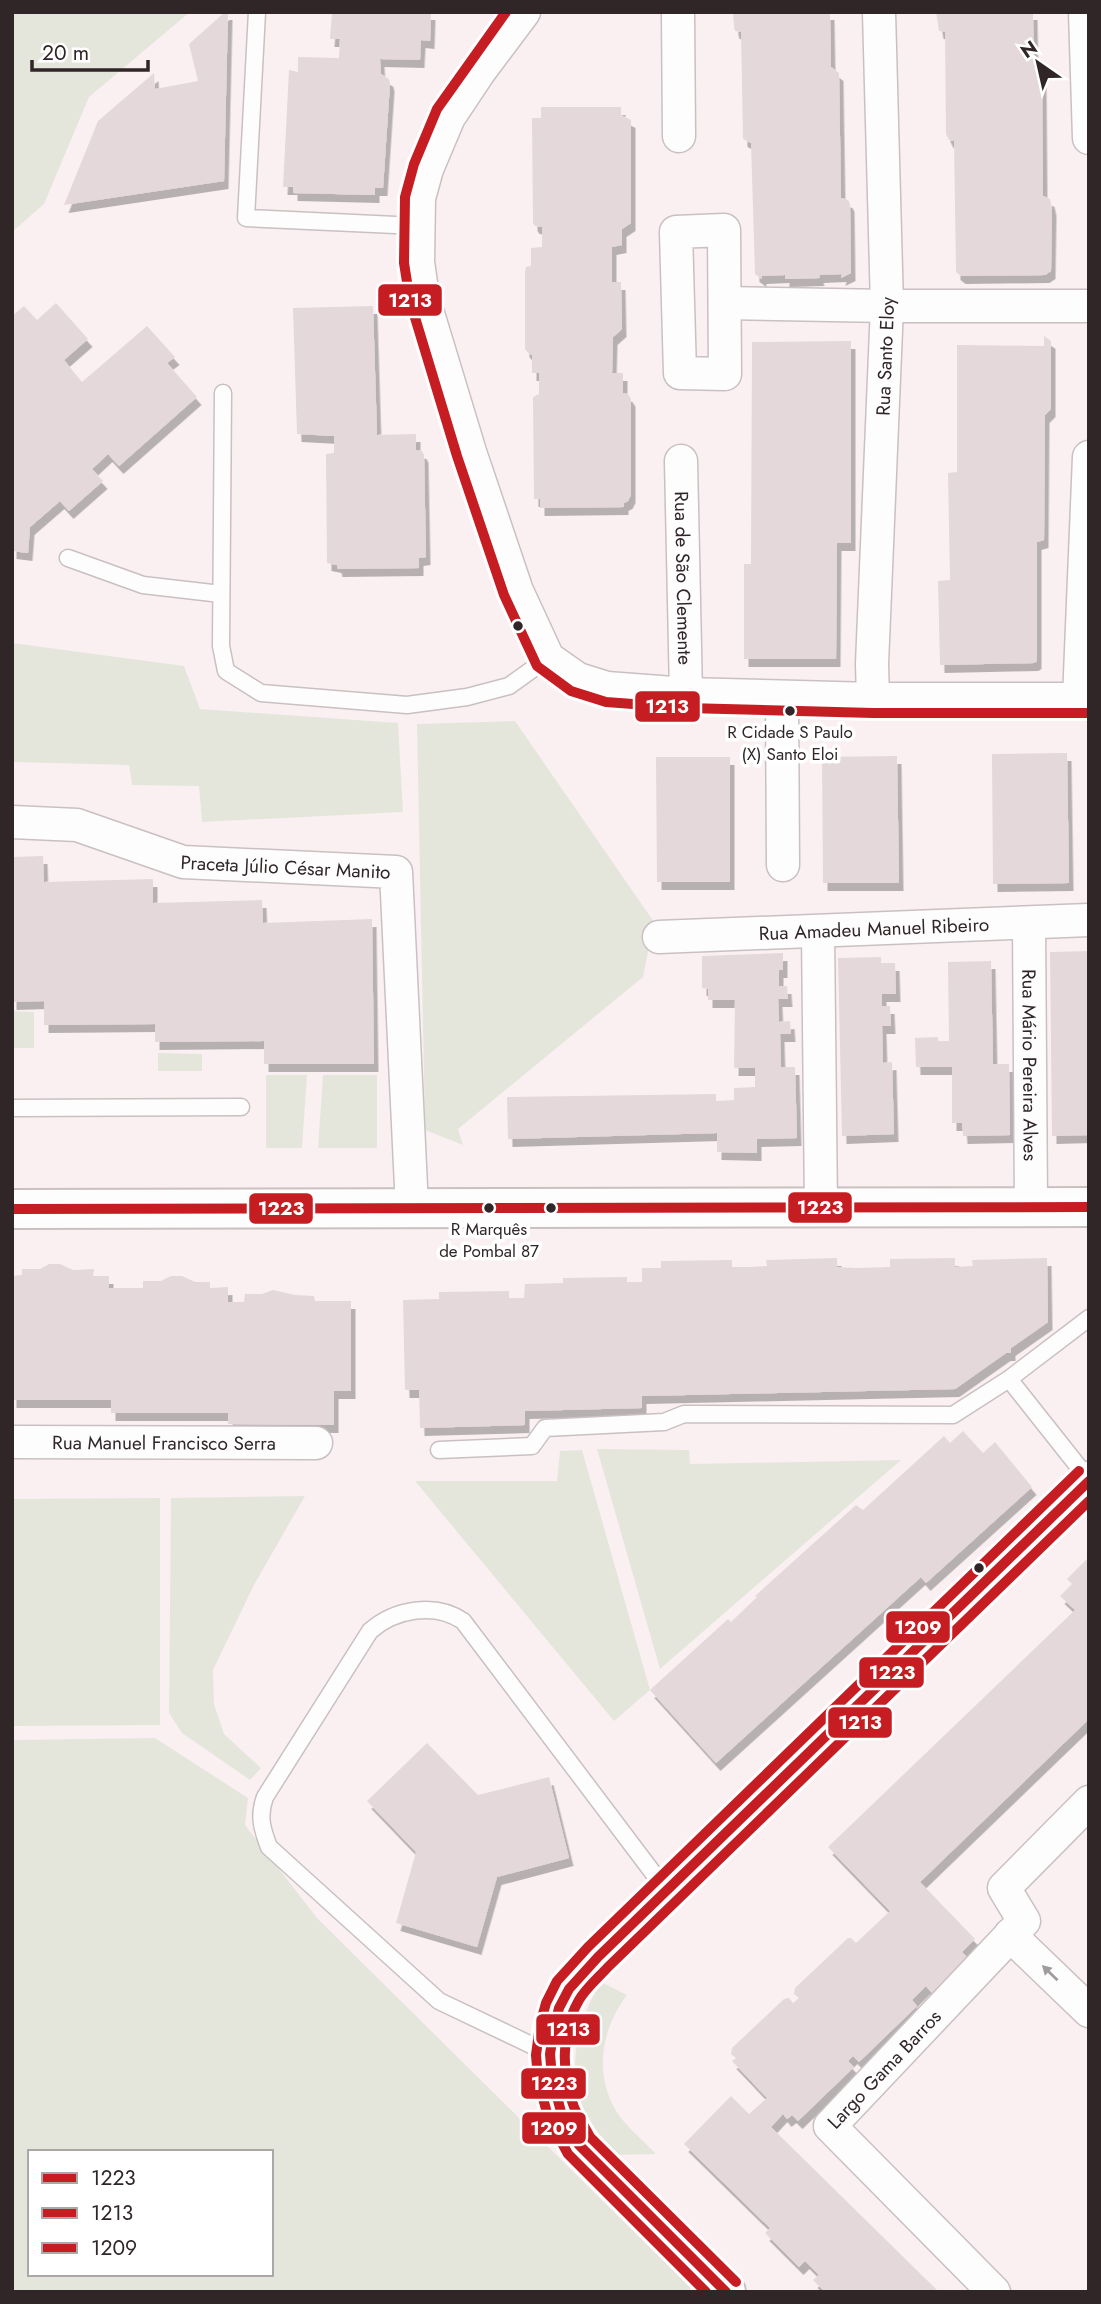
<svg xmlns="http://www.w3.org/2000/svg" width="1101" height="2304" font-family="Jost,sans-serif">
<defs>
<filter id="shadow"><feDropShadow dx="4.5" dy="8" stdDeviation="0" flood-color="#0004"/></filter>
</defs>
<rect width="100%" height="100%" fill="#faf0f2"/>
<path fill="#e4e6dc" fill-rule="evenodd" d="M12,12H190L89,97L44,204L12,232Z
M12,643L184,666L200,709L398,723L403,812L202,822L199,786L132,785L129,765L12,762Z
M515,721L654,922L643,977L458,1129L463,1145L425,1130L417,724Z
M12,1011L34,1012V1048H12Z
M158,1053L202,1054V1071H158Z
M266,1075H307L302,1148H266Z
M323,1075H377V1148H318Z
M597,1449L689,1450L690,1464L901,1460L660,1669Z
M582,1450L650,1690L614,1721L415,1481H557L560,1451Z
M305,1496L254,1585L213,1670L214,1704L224,1734L261,1768L250,1780L182,1733L169,1713L171,1498Z
M160,1498V1725L13,1726L12,1499Z
M155,1738L248,1798L245,1825L317,1918L691,2288L688,2292H12V1740ZM30,2152H271V2274H30Z
M601,1982L627,1995C602,2028 594,2072 615,2109C625,2126 643,2140 656,2154L617,2155C606,2142 595,2130 587,2116C564,2073 577,2021 601,1982Z"/>
<path fill="#e4d8da" filter="url(#shadow)" d="M225,12H228L224,181L64,205L98,121L154,73L155,89L198,81L189,44Z
M332,12H431L430,41L421,40L420,60L380,59L381,74L389,79L390,84L383,188H375V195L293,193V187H283L289,70L298,72V57L339,58L340,39H330Z
M733,12H830L831,67L839,73L841,198L848,200L850,204L851,273L841,278L842,274L819,275L820,278L785,279V275L762,276V279L755,274L751,143L743,139L741,32L735,31L734,27Z
M936,12H1033L1034,67L1039,69L1042,73L1043,196L1050,199L1052,208L1051,271L1045,275L961,276L956,272L954,141L949,140L946,134L945,32L939,31Z
M541,107H621V115L631,120V223L622,229V245L612,247V282H621L622,329L613,337L612,373H623V393L628,394L631,399V495L628,501L624,503V507L540,508V499H534L533,397L539,394V373H532V355L528,353L525,349V272L526,267L531,266V248L542,247V227L535,226L533,223L532,118H541Z
M56,303L88,339L64,360L82,382L147,326L175,357L167,363L197,397L119,466L108,454L92,469L103,481L69,511L60,501L30,527L28,553L12,551V316L24,306L37,320Z
M373,306L377,435L416,434V450L422,451L424,455L426,557L419,558V568L338,569L337,565L327,563L326,454L334,453V436L297,434L293,308Z
M1044,336L1051,341V409L1045,415L1044,540L1037,542V661L1034,663L940,665L938,581L950,580L948,473L957,472V345L1044,346Z
M851,341V543H837L836,659H744V564H751L752,342Z
M1067,753L1069,883L993,884L992,754Z
M897,756L899,883H823L822,757Z
M656,757H730V882H657Z
M43,856L44,882L153,879V903L262,900L263,923L372,919L374,1064H264V1041L155,1042V1024L44,1025V1001L12,1002V857Z
M1089,951V1135L1052,1136L1050,952Z
M783,953V970H779V986H787L788,999H778L779,1022L790,1021L791,1034H780L781,1067H795L797,1138L757,1139V1153L717,1152V1133L508,1139L507,1097L716,1094V1101L734,1100V1088L755,1087V1068H734L735,1000H708V989L702,988V956Z
M881,957V963H895L896,994H882V1006H890L891,1026H882L883,1063L892,1062L894,1134L842,1136L838,958Z
M991,961L993,1064H1009L1010,1135L963,1136L962,1123H952V1067H916L915,1038L938,1037V1041H949L948,962Z
M837,1258V1267L855,1268L890,1267V1259L955,1258V1267L973,1266L972,1260L1047,1258L1048,1322L1011,1348V1353H1006L955,1389L642,1396V1408L525,1411V1425L420,1428L419,1390H405L403,1300L439,1299V1292L509,1291V1298H524L525,1284L563,1283V1278L627,1277V1282H642V1268H661V1261L732,1260V1267H749L767,1266L766,1260Z
M49,1264H60L73,1270L94,1269L93,1276H109V1288H143V1281H161L171,1276H182L195,1282H210V1288L228,1287V1302H244L245,1294H262L273,1290L295,1295L314,1296L315,1301H351V1391H334V1425L228,1424V1413H111V1400H12V1276L22,1275V1269H40Z
M963,1431L983,1453L995,1442L1032,1487L926,1583L921,1577L716,1763L650,1690L728,1619L731,1622L757,1597L755,1596L856,1505L863,1510L944,1436L950,1443Z
M1089,1557V1719L920,1882L975,1939L962,1952L968,1958L932,1993L926,1986L912,2000L917,2006L859,2062L853,2056L848,2061L854,2067L798,2121L792,2115L787,2119L783,2114L771,2127L939,2292H825L813,2280L819,2275L805,2261L799,2267L765,2233L770,2228L684,2144L731,2096L749,2114L767,2098L732,2061L736,2058L731,2054L732,2048L784,1999L789,1998L793,2003L799,1998L794,1994L795,1988L848,1938H851L856,1943L890,1911L828,1847L1075,1610L1060,1596L1072,1584L1067,1579Z
M427,1743L478,1795L549,1777L569,1858L497,1877L477,1947L396,1923L416,1852L367,1801Z"/>
<g fill="none" stroke-linecap="round" stroke-linejoin="round">
<g stroke="#c9c0c2" stroke-width="19">
<path id="service" d="M257,12L246,218L417,226
M223,393L221,646L226,671L261,693L407,705L467,697L509,686L548,658
M68,558L143,585L221,594
M12,1108L241,1107
M1009,1379L1089,1480
M439,1450L532,1446L545,1428L664,1422L684,1414L953,1415L1009,1379L1089,1318
M550,2054L439,2001L269,1847C262,1829 258,1816 265,1797L370,1631C395,1609 435,1602 463,1621L666,1890"/>
</g>
<g stroke="#c9c0c2" stroke-width="35">
<g id="minor">
<path d="M524,12L479,72L449,117L427,169L419,198L418,262L423,297L470,452L517,591L548,658L578,679L607,688L686,694L873,699H1089"/>
<path d="M678,12L679,136"/>
<path d="M1085,12L1089,138"/>
<path d="M724,230L725,374L680,373L676,232Z"/>
<path d="M725,303L887,306H1089"/>
<path id="s1" d="M681,461L686,694"/>
<path d="M782,698L783,865"/>
<path id="s2" d="M873,699L872,664L887,306L879,12"/>
<path d="M1079,699L1089,457"/>
<path id="s3" d="M12,822L77,825L183,862L396,872L412,1208"/>
<path id="s4" d="M1029,923L1031,1207"/>
<path d="M818,932L821,1208"/>
<path id="s5" d="M659,937L1089,920"/>
<path id="s6" d="M12,1442L316,1443"/>
<path d="M1010,1935L1089,2011"/>
<path id="s7" d="M994,2292L830,2126L1024,1921L1004,1888L1089,1802"/>
</g>
</g>
<g stroke="#c9c0c2" stroke-width="42">
<path id="tertiary" d="M12,1209L1089,1207
M726,2292L579,2145L561,2112L552,2077L550,2054L554,2028L559,2008L569,1989L598,1957L1089,1481"/>
</g>
<use href="#service" stroke="#fefdfd" stroke-width="16"/>
<use href="#minor" stroke="#fefdfd" stroke-width="32"/>
<use href="#tertiary" stroke="#fefdfd" stroke-width="38"/>
<g stroke="#fff" stroke-width="16">
<path id="bus-1" d="M12,1209L1089,1207
M726,2292L579,2145L561,2112L552,2077L550,2054L554,2028L559,2008L569,1989L598,1957L1089,1481"/>
</g>
<g stroke="#fff" stroke-width="16">
<path id="bus-2" d="M506,12L437,109L414,164L405,197L404,263L410,301L457,456L504,595L537,666L571,691L606,702L686,708L873,713H1089
M736,2282L590,2137C585,2127 578,2117 574,2107C561,2074 561,2031 579,2000C586,1988 599,1977 608,1967L1089,1501"/>
</g>
<g stroke="#fff" stroke-width="16">
<path id="bus-3" d="M706,2292L568,2154L548,2117L538,2079L536,2055L540,2025L546,2003L557,1981L588,1947L1079,1471"/>
</g>
<use href="#bus-1" stroke="#c61d23" stroke-width="10"/>
<use href="#bus-2" stroke="#c61d23" stroke-width="10"/>
<use href="#bus-3" stroke="#c61d23" stroke-width="10"/>
</g>
<defs><path id="oneway-solid" d="M-6-.8H1V-3.2L6.5 0L1 3.2V.8H-6Z" transform="scale(1.75)"/></defs>
<use fill="#a19c9d" href="#oneway-solid" transform="translate(1050 1973) rotate(-136)"/>
<g fill="#302628" stroke="#fff" stroke-width="2.5">
<circle cx="518" cy="626" r="6"/>
<circle cx="790" cy="711" r="6"/>
<circle cx="489" cy="1208" r="6"/>
<circle cx="551" cy="1208" r="6"/>
<circle cx="979" cy="1568" r="6"/>
</g>
<g text-anchor="middle" stroke-width="7" stroke-linejoin="round" paint-order="stroke">
<g font-size="17" fill="#302628" stroke="#fff">
<text x="790" y="738">R Cidade S Paulo<tspan x="790" dy="22">(X) Santo Eloi</tspan></text>
<text x="489" y="1235">R Marquês<tspan x="489" dy="22">de Pombal 87</tspan></text>
</g>
<g font-size="19" fill="#302628" stroke="#fff">
<text dy="7" stroke="none"><textPath href="#s2" startOffset="343">Rua Santo Eloy</textPath></text>
<text dy="7" stroke="none"><textPath href="#s1" startOffset="117">Rua de São Clemente</textPath></text>
<text dy="7" stroke="none"><textPath href="#s3" startOffset="280">Praceta Júlio César Manito</textPath></text>
<text dy="7" stroke="none"><textPath href="#s5" startOffset="215">Rua Amadeu Manuel Ribeiro</textPath></text>
<text dy="7" stroke="none"><textPath href="#s4" startOffset="142">Rua Mário Pereira Alves</textPath></text>
<text dy="7" stroke="none"><textPath href="#s6" startOffset="152">Rua Manuel Francisco Serra</textPath></text>
<text dy="7" stroke="none"><textPath href="#s7" startOffset="312">Largo Gama Barros</textPath></text>
</g>
</g>
<g stroke="#fff" stroke-width="2.5">
<rect x="377" y="283" width="66" height="34" rx="7" fill="#c61d23"/>
<rect x="634" y="690" width="67" height="33" rx="7" fill="#c61d23"/>
<rect x="787" y="1191" width="66" height="33" rx="7" fill="#c61d23"/>
<rect x="248" y="1192" width="66" height="33" rx="7" fill="#c61d23"/>
<rect x="885" y="1610" width="66" height="34" rx="7" fill="#c61d23"/>
<rect x="858" y="1656" width="67" height="33" rx="7" fill="#c61d23"/>
<rect x="827" y="1706" width="66" height="33" rx="7" fill="#c61d23"/>
<rect x="535" y="2013" width="66" height="33" rx="7" fill="#c61d23"/>
<rect x="520" y="2067" width="67" height="33" rx="7" fill="#c61d23"/>
<rect x="521" y="2111" width="66" height="34" rx="7" fill="#c61d23"/>
</g>
<g font-size="19" text-anchor="middle" font-weight="bold" fill="#fff">
<text x="410" y="307">1213</text>
<text x="667" y="713">1213</text>
<text x="820" y="1214">1223</text>
<text x="281" y="1215">1223</text>
<text x="918" y="1634">1209</text>
<text x="892" y="1679">1223</text>
<text x="860" y="1729">1213</text>
<text x="568" y="2036">1213</text>
<text x="554" y="2090">1223</text>
<text x="554" y="2135">1209</text>
</g>
<rect width="1101" height="2304" fill="none" stroke="#302628" stroke-width="28"/>
<rect x="28" y="2150" width="245" height="126" fill="#ffffff" stroke="#aca8a9" stroke-width="2"/>
<rect x="42" y="2173" width="35" height="10" fill="#c61d23" stroke="#aca8a9" stroke-width="2"/>
<text x="91" y="2185" font-size="21" fill="#302628">1223</text>
<rect x="42" y="2208" width="35" height="10" fill="#c61d23" stroke="#aca8a9" stroke-width="2"/>
<text x="91" y="2220" font-size="21" fill="#302628">1213</text>
<rect x="42" y="2243" width="35" height="10" fill="#c61d23" stroke="#aca8a9" stroke-width="2"/>
<text x="91" y="2255" font-size="21" fill="#302628">1209</text>
<g transform="translate(1038 63) rotate(326)" stroke="#ffffff" stroke-width="5" paint-order="stroke">
<path d="M0-5L12 26L0 18L-12 26Z" fill="#302628"/>
<text y="-10" font-size="19" font-weight="bold" text-anchor="middle" fill="#302628">N</text>
</g>
<path d="M32 60v10h116v-10" fill="none" stroke="#302628" stroke-width="3.5"/>
<text x="42" y="60" font-size="21" fill="#302628" stroke="#ffffff" stroke-width="5" paint-order="stroke">20 m</text>
</svg>
